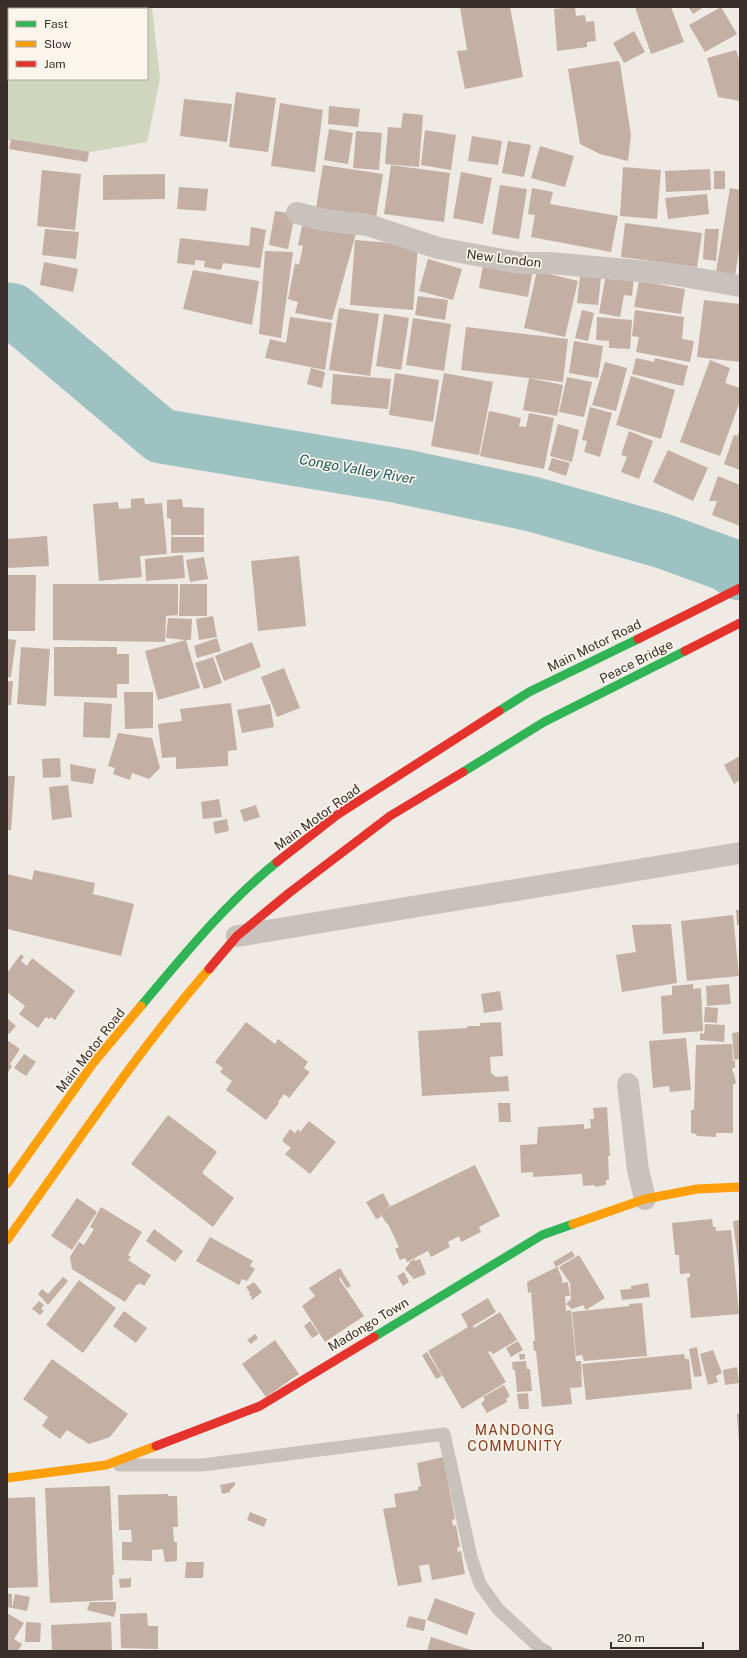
<svg xmlns="http://www.w3.org/2000/svg" width="747" height="1658" font-family="'Public Sans',sans-serif">
<rect width="100%" height="100%" fill="#efeae4"/>
<path fill="#d0d5be" fill-rule="evenodd" d="M7,7H152L160,79L147,142L73,155L7,140ZM9,9H147V79H9Z"/>
<g fill="none" stroke-linecap="round" stroke-linejoin="round">
<path stroke="#9ec1c2" stroke-width="55" d="M7,310L13,311L161,436L400,476L532,504L663,541L726,564L740,573"/>
</g>
<path fill="#c4afa5" d="M460,7H510L523,77L465,89L457,51L467,50Z
M575,7L576,16L585,15L586,22L594,21L596,41L587,42V47L557,51L554,9Z
M635,7H671L684,42L651,54Z
M688,7H704L693,14Z
M721,7L737,34L705,52L689,25Z
M634,31L645,52L624,63L613,43Z
M736,50L740,62V101L718,97L707,58Z
M618,61L620,63L631,135L628,161L600,154L580,144L568,69Z
M236,92L276,98L268,152L229,147Z
M184,99L232,104L227,142L180,136Z
M280,103L323,110L315,172L271,166Z
M329,106L360,109L358,127L328,124Z
M403,113L423,115L419,167L385,164L388,127L401,128Z
M329,129L353,133L348,164L324,160Z
M425,130L456,135L451,170L421,165Z
M356,131L382,133L379,170L353,168Z
M472,136L502,141L498,165L468,161Z
M11,139L89,152L87,162L9,149Z
M508,141L531,145L524,177L502,173Z
M540,146L574,156L565,187L531,178Z
M323,165L383,174L376,218L316,208Z
M391,165L450,173L444,222L384,214Z
M623,167L661,170L657,219L620,216Z
M710,169L711,190L666,192L665,171Z
M42,170L81,174L75,230L37,226Z
M714,171H725V189H714Z
M461,172L492,178L483,224L453,218Z
M165,174V199L103,200V175Z
M500,185L527,189L519,239L492,234Z
M179,187L208,189L206,211L177,209Z
M532,188L553,192L550,204L618,216L611,252L531,237L535,215L528,214Z
M730,188L740,190V245L735,275L716,272Z
M707,194L709,214L668,219L665,198Z
M275,211L295,214L288,249L269,245Z
M303,221L358,226L332,320L295,313L298,302L288,299L295,263L299,265L303,246L298,245Z
M625,223L702,233L697,267L621,257Z
M251,227L266,230L260,268L223,263L221,270L204,267L205,261L195,260V265L177,263L180,238L249,246Z
M45,229L79,232L76,259L42,255Z
M705,229H719L716,261L703,259Z
M355,240L418,245L413,310L350,305Z
M265,251L293,252L281,338L259,334Z
M428,259L462,269L453,300L419,291Z
M484,260L533,269L528,297L479,288Z
M44,262L78,269L73,292L40,285Z
M193,270L259,281L252,325L183,309Z
M537,271L578,281L565,337L524,328Z
M606,274L634,277L632,296L624,295L620,317L599,313Z
M580,276L601,278L598,305L577,303Z
M639,281L685,289L681,314L634,307Z
M418,296L448,300L445,320L415,315Z
M704,300L740,304V362L697,357Z
M339,308L379,314L370,376L329,370Z
M582,310L594,313L588,341L575,338Z
M635,310L684,317L682,339L694,341L690,362L636,352L639,337L632,336Z
M384,314L409,318L401,370L376,366Z
M290,317L332,323L325,370L265,358L270,339L286,343Z
M597,317L632,320L630,349L609,348V341L596,340Z
M413,318L451,324L444,371L406,365Z
M466,327L568,339L563,382L461,370Z
M574,341L603,346L598,378L569,373Z
M636,358L654,362L655,358L688,366L683,386L632,374Z
M710,360L730,368L725,383L740,388V401L720,456L680,442Z
M605,362L627,368L616,411L592,405Z
M311,368L325,372L322,388L307,384Z
M395,373L439,380L433,422L389,415Z
M444,373L493,382L479,455L431,446Z
M333,374L391,379L388,409L331,404Z
M631,376L675,390L661,439L616,425Z
M567,377L592,382L584,417L559,412Z
M529,378L563,385L557,416L523,410Z
M590,407L612,413L600,457L584,452L587,441L582,440Z
M489,411L521,418L519,426L526,427L529,413L554,418L544,469L480,456Z
M558,424L579,430L572,462L550,456Z
M740,430V470L724,464L734,435L737,436Z
M629,431L653,441L639,479L621,472L627,457L621,455Z
M668,450L708,468L693,501L653,482Z
M552,458L570,463L566,476L548,470Z
M718,476L740,485V526L712,515L717,501H709Z
M144,498L145,504L162,503L167,554L140,556L142,577L99,581L93,504L118,502L119,509L131,508V499Z
M182,499L183,507L204,508V535H171V519L167,518V500Z
M47,536L49,566L7,568V539Z
M171,537H204V552L171,553Z
M183,555L185,578L146,581L145,559Z
M299,556L306,626L258,631L251,561Z
M204,557L208,579L190,582L186,560Z
M7,575H36L35,631H7Z
M53,584H178V615L166,616L165,642L53,640Z
M180,584H207V616H179Z
M213,616L217,637L199,640L196,619Z
M168,618L192,619L191,640H186L200,688L158,700L145,651L186,640L166,638Z
M217,638L221,651L197,658L194,646Z
M7,639L16,640L11,677H7Z
M252,642L261,667L224,681L215,656Z
M21,647L50,649L46,706L17,704Z
M54,647H117V654H129V684H117V698L54,696Z
M213,657L222,683L204,689L195,663Z
M284,668L300,708L277,717L261,677Z
M7,681H13L11,705H7Z
M124,692H153V728L125,729Z
M84,702L112,704L110,738L83,737Z
M231,703L237,750L228,751V766L176,769V757L162,758L158,724L182,721L180,709Z
M270,704L274,727L242,733L237,710Z
M118,733L152,738L160,768L149,779L132,773L130,780L113,774L115,768L108,766Z
M740,756V780L734,784L724,765Z
M60,758L61,777L43,778L42,759Z
M70,764L96,769L93,784L71,781Z
M7,776H15L11,830H7Z
M68,785L72,817L52,820L49,787Z
M219,799L222,817L203,819L201,802Z
M256,805L260,817L244,822L240,810Z
M227,819L229,831L215,834L213,822Z
M34,870L95,883L93,894L134,904L121,956L7,929V874L32,880Z
M736,910H740V925H737Z
M733,915L739,976L687,981L681,921Z
M671,924L677,983L622,992L616,955L636,952L632,925Z
M21,954L24,957L21,961L27,966L32,958L75,991L55,1020L51,1017L49,1019L46,1017L38,1028L19,1014L25,1006L7,992V973Z
M693,984V989L701,988L703,1031L663,1034L661,996L672,995V986Z
M729,984L731,1004L707,1006L706,986Z
M500,991L503,1010L484,1013L481,994Z
M705,1007L718,1008L717,1023L704,1022Z
M7,1018L16,1026L9,1034L7,1032Z
M246,1022L275,1044L278,1039L308,1062L304,1068L310,1072L289,1098L284,1094L278,1102L279,1103L266,1120L226,1090L232,1081L220,1072L223,1068L215,1062Z
M501,1022L503,1056L490,1057L491,1073L496,1077L508,1076L509,1091L422,1096L418,1031L467,1028V1026H480V1023Z
M705,1024L725,1025L724,1042L700,1040V1033L704,1034Z
M740,1032V1059L734,1060L732,1033Z
M686,1038L691,1090L670,1092L669,1086L653,1088L649,1041Z
M7,1040L20,1049L10,1064L12,1066L7,1074Z
M732,1044L733,1061H735V1068H732L733,1073H734L736,1084H733V1133H716V1137L697,1136L696,1134L691,1133V1110H694L696,1045Z
M24,1054L36,1062L26,1076L14,1068Z
M498,1103H510L511,1122H499Z
M607,1107L610,1156H608L609,1180H606V1185L595,1187V1185L583,1186L582,1174L533,1177V1172L521,1173L520,1145L537,1144L538,1127L584,1124V1129L591,1128L590,1119H594L593,1108Z
M168,1115L217,1152L202,1173L234,1198L213,1227L131,1164Z
M309,1121L336,1142L310,1174L285,1154L291,1148L282,1141L290,1129L295,1133L298,1129L300,1132Z
M475,1165L500,1216L479,1227L481,1232L461,1242L459,1236L448,1242L450,1247L431,1257L428,1251L407,1262L405,1258L400,1260L395,1249L399,1247L388,1224H387L380,1213L381,1217L376,1219L366,1202L383,1193L390,1206L381,1211Z
M77,1198L97,1212L72,1250L51,1236Z
M101,1207L142,1232L128,1255L131,1257L128,1260L151,1275L144,1286L140,1283L138,1285L137,1284L125,1302L72,1269L70,1257L79,1242L84,1245L94,1229L90,1227Z
M712,1219L713,1227H716V1231L731,1230L739,1314L691,1318L687,1278L690,1277V1273L680,1274L679,1255H675L672,1223Z
M740,1220V1270H739L733,1221Z
M154,1229L183,1251L175,1262L146,1241Z
M210,1237L253,1261L250,1266L255,1269L247,1281L242,1279L239,1285L196,1261Z
M572,1251L575,1256L556,1267L553,1262Z
M579,1255L605,1298L586,1310L583,1305L572,1309L566,1304L571,1299L570,1283L559,1267Z
M415,1259V1261L420,1259L426,1274L414,1279L405,1269L410,1263L409,1262Z
M557,1267L562,1278V1283L568,1282L570,1296H565L566,1311L571,1310L576,1361H581L582,1387L570,1388L572,1404L542,1407L536,1351H534L533,1341H535L531,1292L528,1293L527,1282Z
M340,1268L351,1286L347,1288L340,1277L339,1279L364,1316L325,1342L302,1306L315,1296L309,1288Z
M404,1272L409,1282L403,1286L397,1276Z
M63,1277L68,1281L48,1305L38,1294L42,1289L48,1294Z
M79,1280L116,1308L83,1353L46,1325Z
M254,1282L262,1292L252,1300L251,1299L252,1297L249,1295L250,1293L246,1287Z
M648,1283L650,1297L622,1300L620,1290L631,1289V1286Z
M488,1298L496,1312L473,1326L474,1328L500,1312L517,1340L493,1354L490,1351L488,1352L506,1382L462,1409L428,1351L468,1327L461,1314Z
M39,1301L44,1305L41,1309L44,1311L40,1315L32,1309Z
M642,1303L647,1356L584,1361L582,1355L576,1356L572,1312L629,1306V1304Z
M124,1311L147,1328L136,1343L113,1326Z
M310,1321L319,1334L312,1338L304,1326Z
M255,1334L258,1338L251,1344L247,1340Z
M275,1340L299,1374L266,1397L242,1364Z
M518,1341L523,1350L511,1357L506,1348Z
M697,1347L702,1376L694,1377L689,1349Z
M713,1350L722,1373L716,1376L718,1382L708,1385L700,1354Z
M427,1352L442,1376L436,1379L422,1355Z
M519,1354H525V1359L520,1360Z
M684,1354L685,1359H689L692,1389L586,1400L582,1364Z
M52,1359L128,1414L110,1437L89,1444L67,1430L60,1439L42,1426L48,1417L23,1399Z
M526,1361L527,1369H530L532,1391L517,1392L515,1370H513L512,1362Z
M737,1367L739,1383L725,1385L723,1370Z
M504,1385L510,1396L506,1399L507,1402L487,1413L481,1403L485,1400L483,1397Z
M528,1393L529,1409H519L517,1394Z
M737,1414H740V1442H739Z
M443,1457L455,1519L452,1520L453,1526L456,1525L460,1547H457L458,1552L461,1551L465,1574L432,1580L429,1564L419,1566L422,1582L398,1586L383,1509L396,1507L394,1494L418,1490V1487L421,1486L417,1463Z
M235,1482V1485L230,1490V1492L222,1494L220,1485Z
M110,1486L114,1575H112L113,1600L50,1603L45,1488Z
M168,1494V1496H177L178,1527H173L174,1542H177V1561L165,1562L163,1549L152,1550V1561L122,1560V1542H132L131,1530H119L118,1495Z
M35,1497L38,1587L7,1588V1498Z
M250,1512L267,1519L264,1527L247,1520Z
M186,1562H204L203,1578H185Z
M131,1578V1587L120,1588L119,1579Z
M7,1593L12,1594V1608L7,1607Z
M15,1594L30,1597L27,1611L12,1608Z
M435,1598L475,1613L467,1635L427,1620Z
M90,1602H116V1609L114,1617L87,1610Z
M7,1613L24,1623L14,1639L22,1644L18,1651H7Z
M147,1613L148,1626H158V1649L121,1648L120,1614Z
M409,1616L426,1620L424,1631L406,1627Z
M26,1622L41,1623L40,1642H25Z
M111,1622L112,1651H52L51,1625Z
M431,1637L474,1651H427Z"/>
<g fill="none" stroke-linecap="round" stroke-linejoin="round">
<path stroke="#c9c2bc" stroke-width="13" d="M119,1465H202L444,1434L471,1557L480,1584L498,1609L540,1648L546,1651"/>
<path stroke="#c9c2bc" stroke-width="22" d="M297,213L324,220L368,225L438,248L520,263H551L671,274L740,286
M237,936L740,853
M628,1084L638,1170L645,1199"/>
<path stroke="#30b455" stroke-width="9" d="M499,711L529,692L638,639
M463,772L544,722L685,651
M141,1006C184,955 225,904 277,862
M374,1337L542,1235L573,1224"/>
<path stroke="#ff9f0a" stroke-width="9" d="M7,1184L94,1062L141,1006
M573,1224L645,1199L697,1189L740,1187
M7,1240C73,1149 135,1054 209,969
M7,1478L106,1465L156,1446"/>
<path stroke="#e5322d" stroke-width="9" d="M638,639L740,588
M685,651L740,623
M277,862L337,815L499,711
M209,969L237,936L289,893L390,816L463,772
M156,1446L260,1406L374,1337"/>
</g>
<g text-anchor="middle" stroke-width="3.5" stroke-linejoin="round" paint-order="stroke">
<g font-size="13" fill="#3a2f2a" stroke="#fbf5ec">
<text transform="translate(504 258) rotate(7)" y="5">New London</text>
<text transform="translate(594 645) rotate(-26)" y="5">Main Motor Road</text>
<text transform="translate(636 661) rotate(-27)" y="5">Peace Bridge</text>
<text transform="translate(317 817) rotate(-36)" y="5">Main Motor Road</text>
<text transform="translate(90 1050) rotate(-52)" y="5">Main Motor Road</text>
<text transform="translate(368 1324) rotate(-31)" y="5">Madongo Town</text>
</g>
<g font-size="14" font-style="italic" fill="#1c585f" stroke="#fbf5ec">
<text transform="translate(357 469) rotate(10)" y="5">Congo Valley River</text>
</g>
<g font-size="14" letter-spacing="1" fill="#8e3c1e" stroke="#fbf5ec">
<text x="515" y="1435">MANDONG<tspan x="515" dy="16">COMMUNITY</tspan></text>
</g>
</g>
<rect width="747" height="1658" fill="none" stroke="#3a2f2a" stroke-width="16"/>
<rect x="8" y="8" width="140" height="72" fill="#fbf5ec" stroke="#aea69e"/>
<rect x="16" y="21" width="20" height="6" fill="#30b455" stroke="#aea69e"/>
<text x="44" y="28" font-size="12" fill="#3a2f2a">Fast</text>
<rect x="16" y="41" width="20" height="6" fill="#ff9f0a" stroke="#aea69e"/>
<text x="44" y="48" font-size="12" fill="#3a2f2a">Slow</text>
<rect x="16" y="61" width="20" height="6" fill="#e5322d" stroke="#aea69e"/>
<text x="44" y="68" font-size="12" fill="#3a2f2a">Jam</text>
<path d="M611 1642v6h92v-6" fill="none" stroke="#3a2f2a" stroke-width="2"/>
<text x="617" y="1642" font-size="12" fill="#3a2f2a" stroke="#fbf5ec" stroke-width="3" paint-order="stroke">20 m</text>
</svg>
